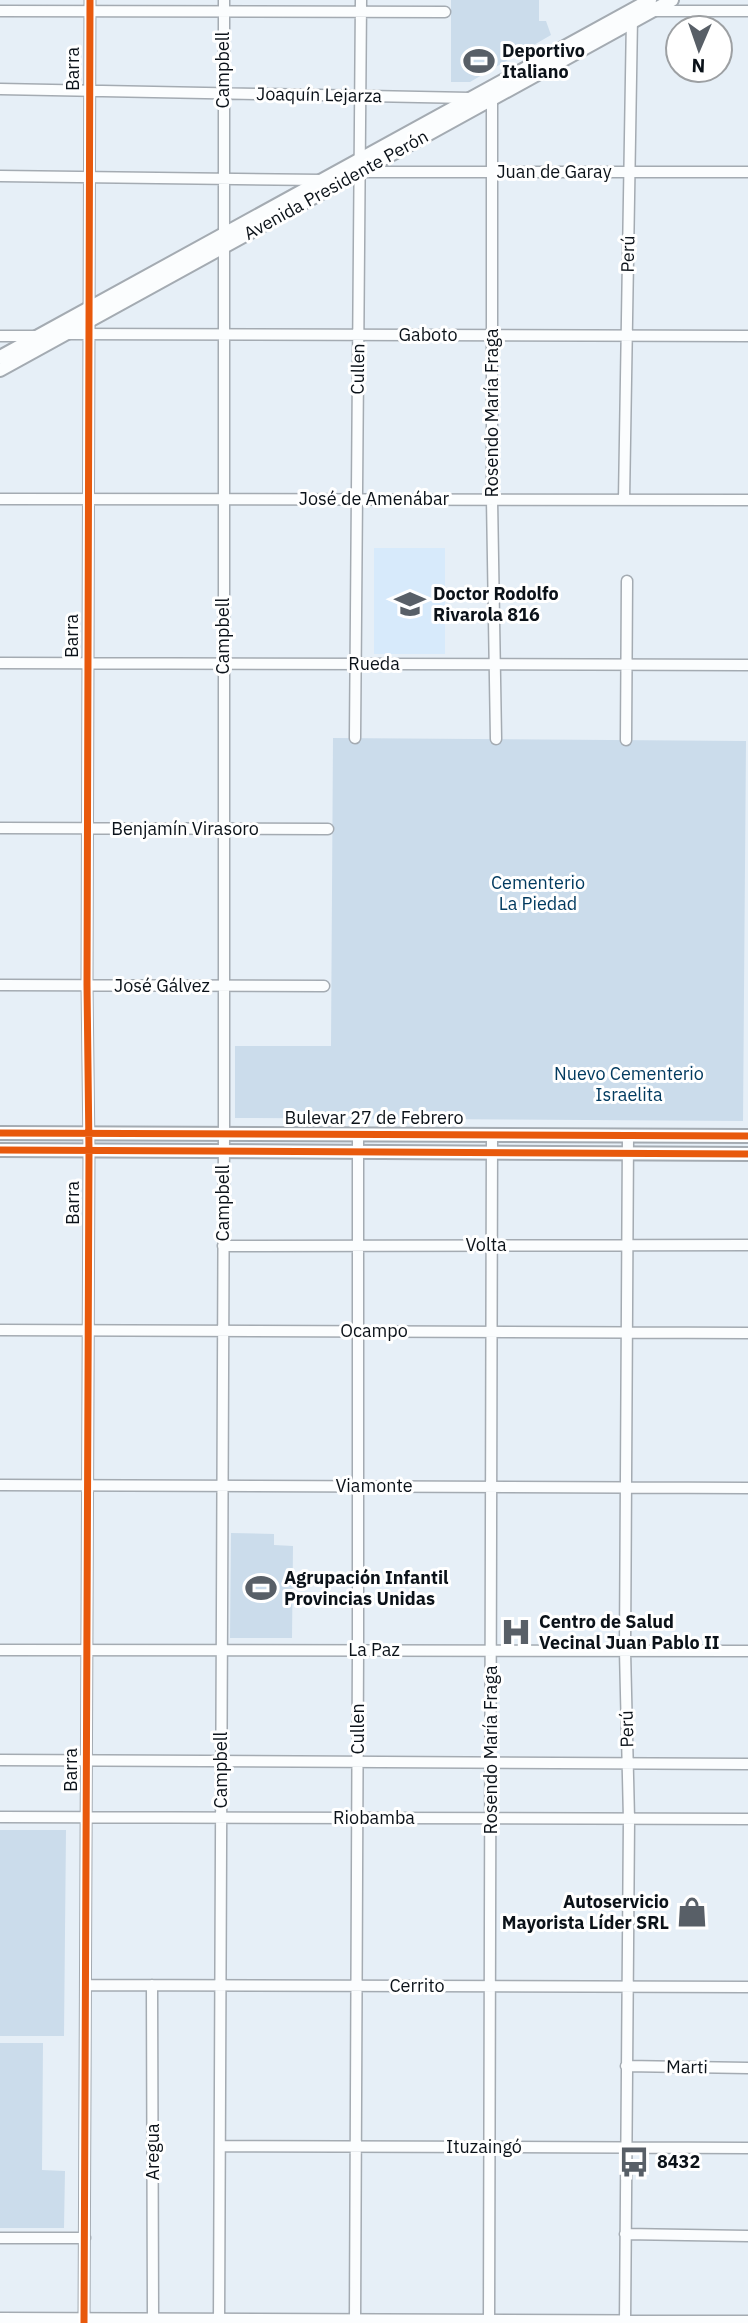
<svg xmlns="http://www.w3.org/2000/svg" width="748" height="2323" font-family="'IBM Plex Sans',sans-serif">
<rect width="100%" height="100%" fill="#e6eff7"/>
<path fill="#d7eafb" d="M374,548H445V654H374Z"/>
<path fill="#cbdceb" d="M451,0H539V21H546L551,35L470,82H451Z
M333,738L746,741L743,1121L235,1118V1046H331Z
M231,1533L274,1534V1545L293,1546L292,1638H230Z
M0,1830H66L64,2036H0Z
M0,2043H43L42,2170L65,2171L64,2228H0Z"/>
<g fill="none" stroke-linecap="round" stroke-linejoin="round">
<g stroke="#a4abb2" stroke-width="13">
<path id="minor" d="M0,11L445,12
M654,11H748
M0,89L470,98
M492,94V499L496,739
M360,172H748
M0,176L322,180
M66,334L748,336
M0,336H38
M0,499L748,500
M624,500L632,17
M0,663L748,665
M355,738L361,0
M626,740L627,581
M0,828L328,829
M0,985L324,986
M223,1246L748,1245
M0,1330L748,1333
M0,1485L748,1488
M0,1650L748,1651
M0,1760L748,1764
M0,1817L748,1819
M86,1985L748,1987
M152,1985L153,2318
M626,2066L748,2068
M220,2146L748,2148
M625,2234L748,2236
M0,2238H85
M0,2318L748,2321
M84,2323L89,1150L87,985L90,0
M219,2323L224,1134V0
M355,2323L358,1650V1134
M489,2323L492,1135
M625,2323L629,1819L625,1651L628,1135"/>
</g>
<g stroke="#a4abb2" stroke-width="16">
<path id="major" d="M0,357L650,0
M0,370L672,0
M0,1133L748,1136
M0,1150L748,1154"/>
</g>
<use href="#minor" stroke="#fbfdfe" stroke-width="10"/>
<use href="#major" stroke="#fbfdfe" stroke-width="12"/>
<g stroke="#fff" stroke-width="11">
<path id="cycleway" d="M0,1133L748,1136
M0,1150L748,1154
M84,2323L89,1150L87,985L90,0"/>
</g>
<use href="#cycleway" stroke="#e8590c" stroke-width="7"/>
</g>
<defs>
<g id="stadium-bare" transform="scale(2.415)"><path d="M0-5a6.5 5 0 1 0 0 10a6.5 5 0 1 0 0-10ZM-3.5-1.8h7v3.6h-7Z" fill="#585f67" stroke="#fff" stroke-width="2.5" paint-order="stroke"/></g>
<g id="school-bare" transform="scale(2.415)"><path d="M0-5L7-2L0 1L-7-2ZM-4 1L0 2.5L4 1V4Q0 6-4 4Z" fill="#585f67" stroke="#fff" stroke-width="2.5" paint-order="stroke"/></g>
<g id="hospital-bare" transform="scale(2.415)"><path d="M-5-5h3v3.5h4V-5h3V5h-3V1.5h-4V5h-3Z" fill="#585f67" stroke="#fff" stroke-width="2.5" paint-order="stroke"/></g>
<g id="shop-bare" transform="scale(2.415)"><path d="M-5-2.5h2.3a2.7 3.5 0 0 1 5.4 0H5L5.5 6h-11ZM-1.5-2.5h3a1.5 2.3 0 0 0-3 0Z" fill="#585f67" stroke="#fff" stroke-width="2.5" paint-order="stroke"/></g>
<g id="bus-bare" transform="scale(2.415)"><path d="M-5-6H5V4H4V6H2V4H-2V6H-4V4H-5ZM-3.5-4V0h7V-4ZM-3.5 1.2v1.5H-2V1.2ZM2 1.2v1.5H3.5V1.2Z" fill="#585f67" stroke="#fff" stroke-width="2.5" paint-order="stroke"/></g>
</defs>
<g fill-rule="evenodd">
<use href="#stadium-bare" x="479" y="61"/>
<use href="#school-bare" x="410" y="604"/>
<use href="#stadium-bare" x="261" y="1588"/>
<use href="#hospital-bare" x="516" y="1632"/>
<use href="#shop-bare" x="692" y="1912"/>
<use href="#bus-bare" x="634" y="2162"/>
</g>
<g text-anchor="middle" stroke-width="6" stroke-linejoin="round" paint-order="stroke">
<g font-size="18" font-weight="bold" fill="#0b1219" stroke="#fff" text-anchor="start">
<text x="502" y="57">Deportivo<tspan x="502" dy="21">Italiano</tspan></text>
<text x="433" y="600">Doctor Rodolfo<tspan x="433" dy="21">Rivarola 816</tspan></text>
<text x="284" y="1584">Agrupación Infantil<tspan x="284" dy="21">Provincias Unidas</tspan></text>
<text x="539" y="1628">Centro de Salud<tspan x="539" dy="21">Vecinal Juan Pablo II</tspan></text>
<text x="669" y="1908" text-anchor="end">Autoservicio<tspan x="669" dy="21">Mayorista Líder SRL</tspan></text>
<text x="657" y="2168">8432</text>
</g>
<g font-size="18" fill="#0b1219" stroke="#fff">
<text transform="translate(73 69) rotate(-90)" y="6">Barra</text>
<text transform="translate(223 70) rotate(-90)" y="6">Campbell</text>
<text transform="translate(319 95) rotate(1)" y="6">Joaquín Lejarza</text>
<text x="554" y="178">Juan de Garay</text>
<text transform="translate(336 185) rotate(-29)" y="6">Avenida Presidente Perón</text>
<text transform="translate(628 254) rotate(-89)" y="6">Perú</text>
<text x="428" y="341">Gaboto</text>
<text transform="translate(358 369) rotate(-89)" y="6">Cullen</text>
<text transform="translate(492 413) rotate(-90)" y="6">Rosendo María Fraga</text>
<text x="374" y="505">José de Amenábar</text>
<text transform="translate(72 636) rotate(-90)" y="6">Barra</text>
<text transform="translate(223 636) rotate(-90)" y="6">Campbell</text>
<text x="374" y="670">Rueda</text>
<text x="185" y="835">Benjamín Virasoro</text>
<text x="162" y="992">José Gálvez</text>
<text x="374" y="1124">Bulevar 27 de Febrero</text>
<text transform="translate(73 1203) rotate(-90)" y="6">Barra</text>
<text transform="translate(223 1203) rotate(-90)" y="6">Campbell</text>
<text x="486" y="1251">Volta</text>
<text x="374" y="1337">Ocampo</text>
<text x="374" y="1492">Viamonte</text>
<text x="374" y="1656">La Paz</text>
<text transform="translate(358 1729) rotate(-90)" y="6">Cullen</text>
<text transform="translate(627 1729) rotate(-91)" y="6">Perú</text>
<text transform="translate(491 1750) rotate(-90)" y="6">Rosendo María Fraga</text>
<text transform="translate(71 1770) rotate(-90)" y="6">Barra</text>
<text transform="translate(221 1770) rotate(-90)" y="6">Campbell</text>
<text x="374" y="1824">Riobamba</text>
<text x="417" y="1992">Cerrito</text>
<text transform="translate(687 2067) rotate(1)" y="6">Marti</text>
<text x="484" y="2153">Ituzaingó</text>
<text transform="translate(153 2152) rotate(-90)" y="6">Aregua</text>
</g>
<g font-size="18" fill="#023b60" stroke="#fff">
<text x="538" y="889">Cementerio<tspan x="538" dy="21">La Piedad</tspan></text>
<text x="629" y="1080">Nuevo Cementerio<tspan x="629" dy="21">Israelita</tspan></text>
</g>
</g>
<g transform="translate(699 49) rotate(182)"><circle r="33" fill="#ffffff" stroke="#9da0a3" stroke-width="2"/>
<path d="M0-5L12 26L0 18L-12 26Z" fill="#585f67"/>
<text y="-10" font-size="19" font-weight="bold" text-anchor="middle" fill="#0b1219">N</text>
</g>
</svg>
